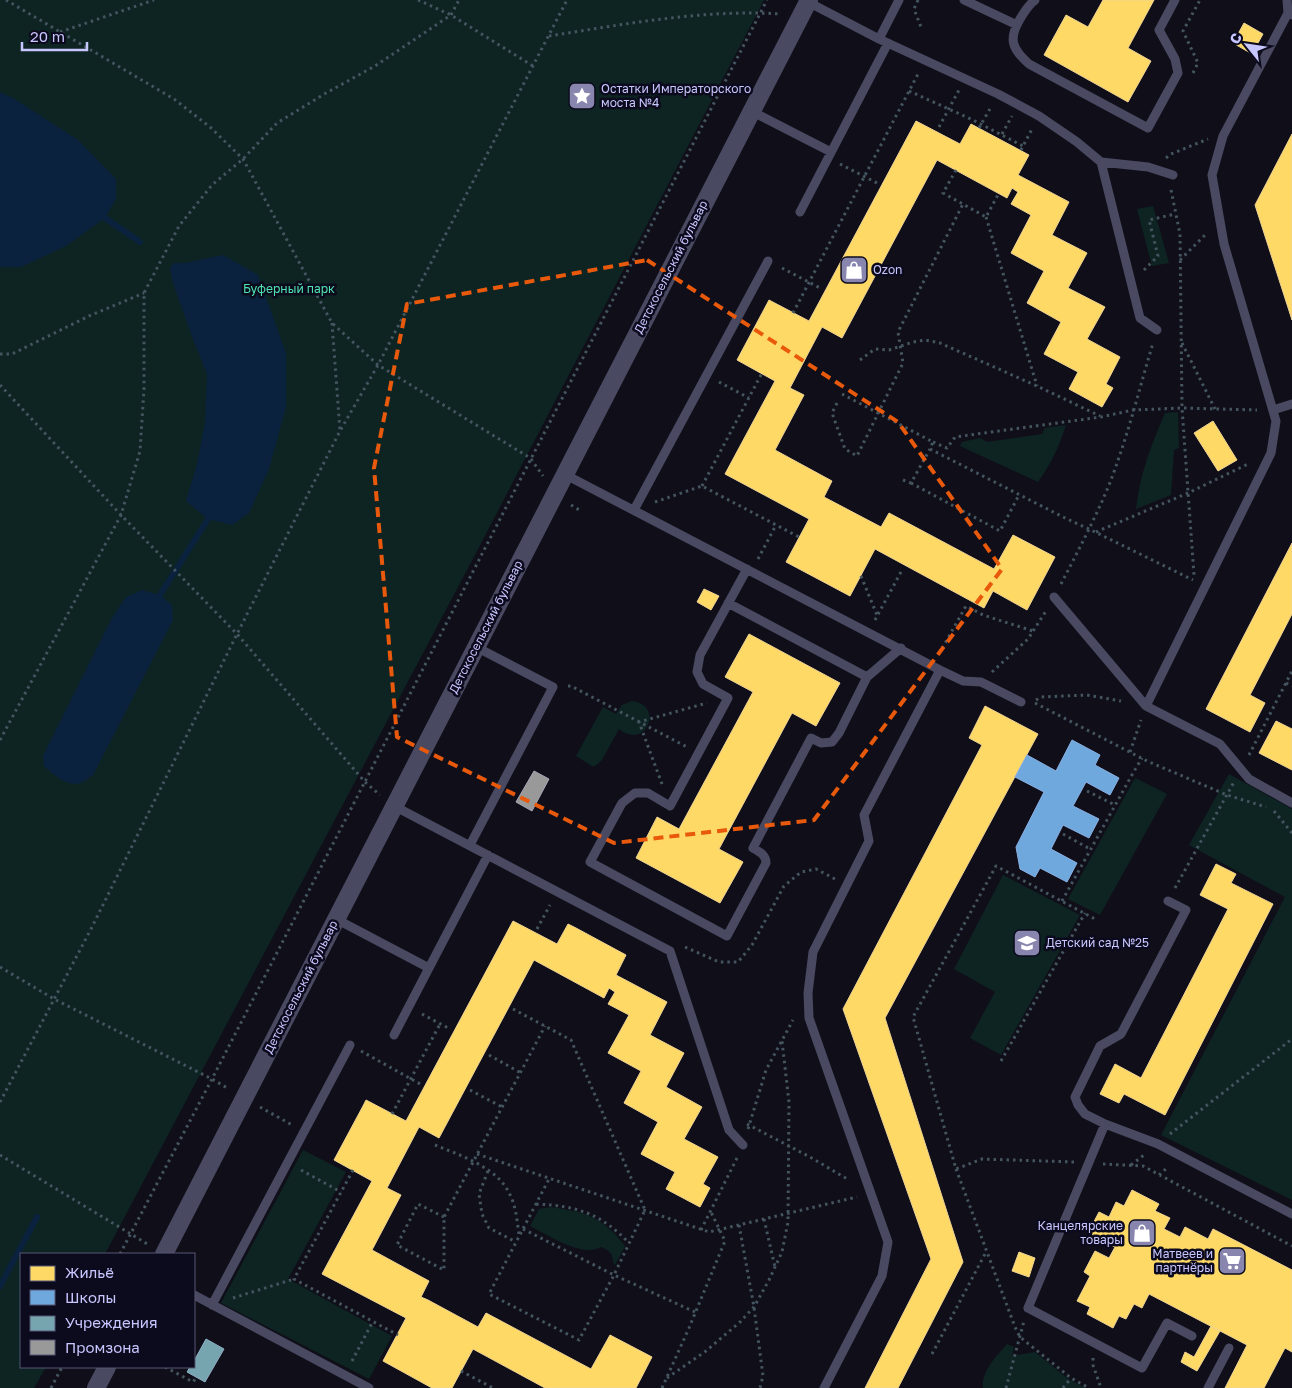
<svg xmlns="http://www.w3.org/2000/svg" width="1292" height="1388" font-family="'Golos Text',sans-serif">
<rect width="100%" height="100%" fill="#100f19"/>
<path fill="#0d2423" d="M0,0H764L476,553L105,1254H21V1367H46L34,1388H0Z
M1153,206L1169,263L1152,266L1137,209Z
M1178,412L1179,448L1174,450L1171,495L1136,509C1140,473 1151,446 1165,413Z
M1066,425C1059,447 1051,464 1038,482L960,446L962,442L980,438L987,442L1042,434L1045,428Z
M632,701C665,705 646,751 619,729L602,760L595,766H592L576,756L603,707L616,714L622,705Z
M1229,774L1292,809V1200L1161,1135L1285,897L1189,845Z
M1135,778L1167,794L1100,915L1068,899Z
M1003,875L1080,915L1001,1055L970,1038L995,992L954,969Z
M303,1150L346,1172L288,1279L392,1336L369,1379L221,1303Z
M551,1207C561,1209 572,1210 582,1213C600,1219 614,1231 625,1246L615,1265L613,1262C613,1254 609,1250 601,1247C582,1258 548,1235 530,1226L539,1209Z
M1007,1344L1014,1347L1012,1356L1035,1352L1067,1378L1085,1388H983C981,1371 997,1356 1007,1344Z"/>
<path fill="#0b223e" d="M0,92L13,98L78,140L116,179V199L105,218L66,246L21,267H0Z
M223,255L258,275L286,353V407L269,469L249,513L232,525L208,519L186,501L197,464L205,423L207,374L191,334L173,283L170,269L173,263H185Z
M142,590L160,595L172,605L173,620L93,775C89,777 86,781 83,782C69,789 54,775 44,766L43,756L112,618L126,597Z"/>
<path fill="#ffd966" stroke="#eed394" d="M1103,0H1154L1128,48L1151,61L1128,102L1044,55L1066,15L1088,27Z
M1244,23L1263,34L1252,54L1233,43Z
M916,121L960,144L971,124L1029,155L1018,175L1069,202L1052,235L1087,253L1068,288L1105,307L1087,339L1120,357L1106,384L1113,388L1102,407L1069,389L1078,372L1044,354L1061,322L1027,303L1044,271L1011,253L1031,215L1011,204L1018,192L1012,188L1007,198L937,160L842,338L822,327L790,388L804,395L775,450L832,481L824,497L881,527L889,513L994,569L1013,535L1055,557L1027,610L993,591L984,608L875,549L850,596L786,562L809,519L725,474L775,381L737,360L769,300L809,321Z
M1292,134V320L1255,205Z
M1213,421L1237,460L1218,471L1194,433Z
M1292,543V614L1250,695L1265,703L1250,732L1206,709Z
M704,589L719,596L711,610L697,602Z
M749,634L840,683L816,726L792,713L719,849L743,862L720,903L636,858L657,817L679,829L753,692L725,677Z
M985,706L1038,734L885,1018L963,1262L898,1388H865L931,1259L843,1009L982,745L969,738Z
M1276,721L1292,729V770L1259,753Z
M1216,864L1236,874L1231,883L1273,904L1165,1115L1124,1094L1119,1103L1100,1094L1115,1064L1141,1078L1228,909L1200,895Z
M513,921L557,944L568,924L576,928L626,955L616,975L667,1002L650,1035L684,1053L666,1087L702,1107L684,1139L718,1157L703,1184L710,1188L700,1207L666,1189L675,1172L641,1154L658,1122L624,1103L641,1071L608,1053L629,1015L608,1004L615,992L609,988L604,998L534,960L439,1138L419,1127L387,1188L401,1195L372,1250L429,1281L421,1297L428,1300L478,1327L486,1313L591,1369L610,1335L652,1357L636,1388H545L473,1349L452,1388H432L383,1361L406,1318L322,1274L372,1181L334,1160L363,1106L366,1100L406,1121Z
M1132,1190L1159,1204L1155,1211L1170,1218L1164,1229L1180,1237L1185,1227L1208,1239L1213,1229L1292,1270V1352L1285,1348L1264,1388H1225L1247,1345L1149,1294L1142,1308L1134,1304L1126,1319L1119,1316L1113,1328L1087,1314L1090,1307L1077,1301L1090,1276L1084,1272L1095,1251L1109,1258L1115,1247L1088,1233L1099,1212L1109,1217L1116,1202L1124,1206Z
M1019,1252L1035,1258L1029,1277L1012,1271Z
M1211,1326L1220,1331L1197,1371L1181,1362L1185,1352L1194,1357Z"/>
<path fill="#6fa8dc" stroke="#8ab1e6" d="M1072,740L1100,755L1095,765L1119,778L1110,795L1086,782L1073,806L1099,819L1089,838L1063,825L1051,849L1077,863L1067,882L1040,868L1035,877L1020,869L1016,847L1044,792L1015,777L1027,755L1056,771Z"/>
<path fill="#76a5af" stroke="#8fafc7" d="M206,1339L224,1349L205,1382L187,1372L190,1367H194V1361Z"/>
<path fill="#999" stroke="#a7a6b8" d="M534,771L549,779L532,811L516,802Z"/>
<g fill="none" stroke-linecap="round" stroke-linejoin="round">
<path stroke="#0b223e" stroke-width="6" d="M105,218L140,242
M160,595L208,519
M0,1286L37,1217"/>
<path stroke="#445560" stroke-width="3" stroke-dasharray="2.5 4" stroke-linecap="butt" d="M6,0L174,99L210,127L243,159L332,323L378,365L527,456L531,459L543,476
M418,0L451,15L533,66
M918,0L914,9L921,27
M60,32L154,0
M549,36C626,24 704,9 781,14
M1193,73L1198,63L1183,31L1200,0
M909,91L973,120L1023,146
M939,127L959,90
M979,128L991,107
M1002,134L1012,116
M1021,150L1032,129
M1166,158L1171,154L1208,139
M840,164L879,184
M956,170L943,193L986,217L999,193
M1171,190L1180,234L1182,408L1194,575
M986,217L1037,386
M1180,260L1207,233
M782,268L820,288
M1144,270L1158,256L1149,220L1175,214
M793,313L918,74
M332,323L340,431
M1182,343L1215,409
M0,354H12L89,316L144,293
M860,360L875,349L889,350L913,342L925,340L940,343L1037,386L1100,416
M719,382L749,398
M0,385L121,515L237,634L365,782L380,795
M842,394L933,442L930,449L1067,519L1089,529L1193,580
M837,403L832,413L845,449L857,456L903,363L898,332L963,204
M933,442L947,448L955,437L1101,417L1133,410L1182,408L1257,410
M903,480L911,483L930,449
M911,483L1000,531L1019,495
M702,486L762,373
M655,502L702,486L799,537
M571,505L581,511
M1096,532L1188,493L1248,464
M758,559L776,525
M861,576L877,615
M1061,584C1078,551 1095,519 1109,485C1127,439 1139,390 1153,343
M875,620L901,572
M939,654L966,606L983,615L1033,631
M992,672L1028,639L1046,611
M1286,683L1292,686
M568,686H571L687,747
M1036,700L1041,697L1087,695L1121,701
M1035,703L1147,761L1227,795L1266,807
M0,740L121,515L140,451L144,389V293L179,226L212,185L243,159L277,123L326,93L375,66L451,15L459,0
M1130,752L1141,720
M1249,755L1292,671
M662,784L639,722L707,703
M1087,791L1115,805
M1274,811L1292,833
M1063,834L1090,849
M1175,888L1234,782
M1062,901L1133,773L1142,758
M537,929L550,905
M685,947L719,962H738L752,945L784,886L801,872L816,869L835,879
M0,967L54,999L212,1079L229,1089
M513,1009L571,1040L645,1210L614,1275L579,1340L489,1294L549,1179
M422,1014L450,1029
M361,1051L422,1085
M489,1055L521,1073
M1001,1061L1085,913
M470,1090L502,1107
M0,1102L91,929L237,634L340,431L378,365L567,0
M260,1107L292,1125
M392,1114L440,1024
M747,1124L810,1157L849,1180
M748,1129L766,1070L793,1020
M1170,1134L1292,1039
M435,1145C459,1155 497,1167 509,1193C516,1205 517,1221 519,1235
M477,1154L709,1232L857,1197
M0,1155L149,1245
M1074,1162L982,1159L956,1169L913,1017L996,866L1095,919
M1103,1164L1143,1166L1292,1246
M1131,1165L1144,1155
M956,1169L1015,1327L1020,1337L1071,1378L1089,1388
M301,1170L341,1192
M353,1170L294,1279L398,1335
M488,1171L479,1194L482,1214L489,1228L516,1242
M1159,1175L1168,1167
M536,1204C577,1206 600,1213 629,1243
M444,1217L418,1204L397,1245L444,1270V1217L545,1026
M764,1219L775,1267
M739,1225L754,1307L763,1376L760,1388
M523,1229L614,1275L695,1312
M701,1230L737,1158
M120,1254L212,1079L767,0
M233,1298L294,1279
M932,1354L986,1252
M1093,1358V1365L1101,1388
M352,1361L373,1321
M165,1367L193,1382L197,1377
M461,1371L493,1388
M667,1378L706,1351L740,1322L754,1307L769,1280L782,1252L788,1222L789,1102L782,1041
M51,1388L62,1367
M662,1388L689,1328L725,1241L711,1212
M1006,1388L1024,1321
M1063,1388L1071,1378"/>
<path stroke="#494a62" stroke-width="9" d="M964,0L1017,25
M1035,0C1028,5 1025,11 1020,19C1008,39 1012,49 1029,64L1148,128L1178,73L1175,59L1159,30L1175,0
M1287,0L1288,13L1292,15
M808,2L879,39L998,94L1039,116L1077,142L1101,162L1148,167L1173,175
M1292,11L1288,13L1223,136L1212,175L1224,244L1276,421L1271,453L1146,706L1220,744L1249,779L1292,803
M879,39L899,0
M751,111L831,152
M1101,162L1140,318L1157,330
M800,212L888,43
M1273,410L1292,404
M564,474L940,670L963,681L981,682L1021,702
M634,510L768,261
M747,569L700,655L697,672L703,684L728,698L670,806L648,793H635L622,803L590,862L727,936L766,863C766,855 760,852 753,848L811,738L821,743L832,742L839,733L867,677L901,648
M1054,597L1146,706
M728,603L867,677
M394,806L670,951L729,1130L743,1145
M470,845L553,687L476,647
M1168,901L1186,910L1121,1034L1100,1046L1075,1097L1078,1105L1085,1114L1105,1124L1158,1144L1292,1214
M336,919L429,968
M394,1035L488,855
M1105,1124L1028,1308L1142,1368L1167,1323L1192,1336
M194,1295L369,1388
M212,1305L350,1045
M824,1388L882,1276L888,1242L809,1018L808,993L813,952L869,841L864,815L940,670
M1208,1388L1229,1348"/>
<path stroke="#494a62" stroke-width="18" d="M164,1254L809,0
M96,1388L107,1367"/>
</g>
<path fill="none" stroke="#e8590c" stroke-width="4" stroke-dasharray="10 6" stroke-linejoin="round" d="M647,260L898,422L1002,569L814,820L614,843L397,737L374,468L407,304Z"/>
<defs>
<g id="sight-square" transform="scale(1.4375)"><rect x="-9" y="-9" width="18" height="18" rx="4" fill="#8886ae" stroke="#0c0b1d"/><path d="M0-6L1.8-2.2L6-1.7L2.9 1.2L3.7 5.4L0 3.3L-3.7 5.4L-2.9 1.2L-6-1.7L-1.8-2.2Z" fill="#fff"/></g>
<g id="shop-square" transform="scale(1.4375)"><rect x="-9" y="-9" width="18" height="18" rx="4" fill="#8886ae" stroke="#0c0b1d"/><path d="M-5-2.5h2.3a2.7 3.5 0 0 1 5.4 0H5L5.5 6h-11ZM-1.5-2.5h3a1.5 2.3 0 0 0-3 0Z" fill="#fff"/></g>
<g id="school-square" transform="scale(1.4375)"><rect x="-9" y="-9" width="18" height="18" rx="4" fill="#8886ae" stroke="#0c0b1d"/><path d="M0-5L7-2L0 1L-7-2ZM-4 1L0 2.5L4 1V4Q0 6-4 4Z" fill="#fff"/></g>
<g id="supermarket-square" transform="scale(1.4375)"><rect x="-9" y="-9" width="18" height="18" rx="4" fill="#8886ae" stroke="#0c0b1d"/><path d="M-6-5.5h2.5l.6 2H6L4.5 2H-2.5L-4.4-4H-6ZM-1.5 3.2a1.3 1.3 0 1 0 .1 0ZM3 3.2a1.3 1.3 0 1 0 .1 0Z" fill="#fff"/></g>
</defs>
<g fill-rule="evenodd">
<use href="#sight-square" x="582" y="96"/>
<use href="#shop-square" x="854" y="270"/>
<use href="#school-square" x="1027" y="943"/>
<use href="#shop-square" x="1142" y="1233"/>
<use href="#supermarket-square" x="1232" y="1261"/>
</g>
<g text-anchor="middle" stroke-width="5" stroke-linejoin="round" paint-order="stroke">
<g font-size="12" fill="#c8c6ff" stroke="#0c0b1d" text-anchor="start">
<text x="601" y="93">Остатки Императорского<tspan x="601" dy="14">моста №4</tspan></text>
<text x="873" y="274">Ozon</text>
<text x="1046" y="947">Детский сад №25</text>
<text x="1123" y="1230" text-anchor="end">Канцелярские<tspan x="1123" dy="14">товары</tspan></text>
<text x="1213" y="1258" text-anchor="end">Матвеев и<tspan x="1213" dy="14">партнёры</tspan></text>
</g>
<g font-size="12" fill="#c8c6ff" stroke="#0c0b1d">
<text transform="translate(671 267) rotate(-63)" y="4">Детскосельский бульвар</text>
<text transform="translate(486 627) rotate(-63)" y="4">Детскосельский бульвар</text>
<text transform="translate(301 987) rotate(-63)" y="4">Детскосельский бульвар</text>
</g>
<g font-size="12" fill="#4fe3b1" stroke="#0c0b1d">
<text x="289" y="293">Буферный парк</text>
</g>
</g>
<rect x="20" y="1253" width="175" height="115" fill="#0c0b1d" stroke="#575677"/>
<rect x="30" y="1266" width="25" height="15" fill="#ffd966" stroke="#575677"/>
<text x="65" y="1278" font-size="15" fill="#c8c6ff">Жильё</text>
<rect x="30" y="1290" width="25" height="15" fill="#6fa8dc" stroke="#575677"/>
<text x="65" y="1303" font-size="15" fill="#c8c6ff">Школы</text>
<rect x="30" y="1316" width="25" height="15" fill="#76a5af" stroke="#575677"/>
<text x="65" y="1328" font-size="15" fill="#c8c6ff">Учреждения</text>
<rect x="30" y="1340" width="25" height="15" fill="#999999" stroke="#575677"/>
<text x="65" y="1353" font-size="15" fill="#c8c6ff">Промзона</text>
<g transform="translate(1247 45) rotate(300)" stroke="#0c0b1d" stroke-width="4" paint-order="stroke">
<path d="M0-4L9 19L0 12L-9 19Z" fill="#c8c6ff"/>
<text y="-8" font-size="14" font-weight="bold" text-anchor="middle" fill="#c8c6ff">С</text>
</g>
<path d="M22 42v8h65v-8" fill="none" stroke="#c8c6ff" stroke-width="2.5"/>
<text x="30" y="42" font-size="15" fill="#c8c6ff" stroke="#0c0b1d" stroke-width="4" paint-order="stroke">20 m</text>
</svg>
